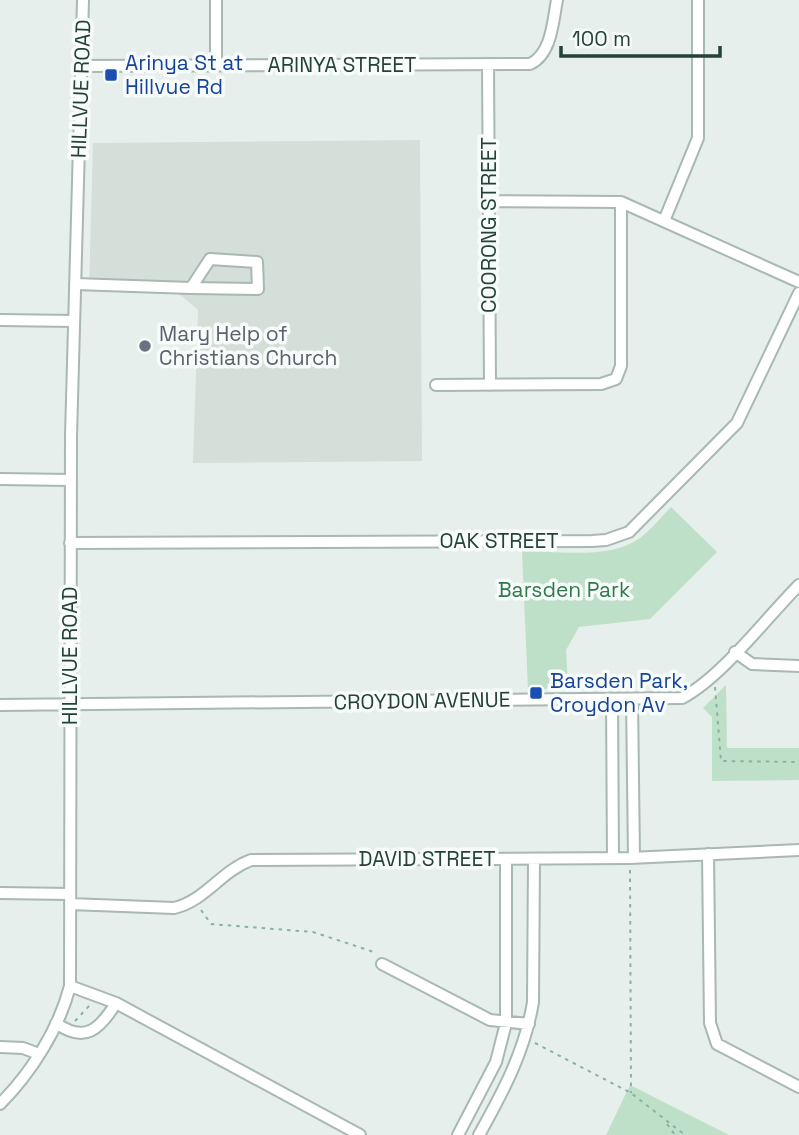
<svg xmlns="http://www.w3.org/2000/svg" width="799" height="1135" font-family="'Space Grotesk',sans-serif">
<rect width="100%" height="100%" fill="#e6efeb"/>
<path fill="#d4dfda" d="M420,140L422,461L193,463L198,310L178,293L89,291L93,143Z"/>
<path fill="#bfe0c8" d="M671,507L717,552L650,619L579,627L566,650L568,687L528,690L522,551C558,551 610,560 640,538C652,529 661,517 671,507Z
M726,685L727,748H799V780L712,781V717L703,708Z
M630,1085L729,1135H606Z"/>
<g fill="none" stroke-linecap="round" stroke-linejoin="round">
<g stroke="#a8b8b2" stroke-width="14">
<path id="minor" d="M216,0V65
M488,64L490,385
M82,66L530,64C552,54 553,20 557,0
M489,201L621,202L799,282
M664,221L698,138V0
M75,284L191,288L210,259L257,262L258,289L191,288
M0,320L74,321
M436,385L601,384L616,379L621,366V202
M0,479L70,480
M70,543L592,541L606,540L629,532L737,423L799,293
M735,652L752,664L799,666
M612,699L613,858
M632,699L634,858
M0,705L682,698C722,677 766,618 799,585
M708,854L710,1023L717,1044L799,1087
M0,893L70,894
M70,904L174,908C205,901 221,871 251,860L630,858L799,850
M382,964L490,1020L529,1024
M70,986L116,1003L360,1135
M56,1023C85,1044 100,1029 116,1003
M0,1047L23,1048L39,1054
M0,1104C31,1073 59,1029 70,986L71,436L83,0
M458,1135L496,1062L506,1023V859
M479,1135C503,1092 525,1051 533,1002L534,859"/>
</g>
<path stroke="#86b3a5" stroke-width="2" stroke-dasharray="3.5 5" stroke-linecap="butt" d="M715,687L721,761L799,762
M630,870L631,1093
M201,910L211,924L313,932L371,951L375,955
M75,1021L90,1005
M535,1043L631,1093L685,1135
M667,1124L675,1135"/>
<use href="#minor" stroke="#fff" stroke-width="10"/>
</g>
<g fill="#1a4fb4" stroke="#f7fbf9" stroke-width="2.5">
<rect x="104" y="68" width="14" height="14" rx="3.5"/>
<rect x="529" y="686" width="14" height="14" rx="3.5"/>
</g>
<circle fill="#6b7280" stroke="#f7fbf9" stroke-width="2.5" cx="145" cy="346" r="7"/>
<g text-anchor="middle" stroke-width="7" stroke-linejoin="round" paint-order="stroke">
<g font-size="21" fill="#164399" stroke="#f7fbf9" text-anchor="start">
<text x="125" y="70">Arinya St at<tspan x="125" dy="24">Hillvue Rd</tspan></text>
<text x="550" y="688">Barsden Park,<tspan x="550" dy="24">Croydon Av</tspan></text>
</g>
<g font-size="21" fill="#24423a" stroke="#f7fbf9">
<text x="342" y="72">ARINYA STREET</text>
<text transform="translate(81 89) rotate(-88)" y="7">HILLVUE ROAD</text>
<text transform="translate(489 225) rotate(-90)" y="7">COORONG STREET</text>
<text x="499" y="548">OAK STREET</text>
<text transform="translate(70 656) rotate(-90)" y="7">HILLVUE ROAD</text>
<text transform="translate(422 701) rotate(-1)" y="7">CROYDON AVENUE</text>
<text x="427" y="866">DAVID STREET</text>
</g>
<g font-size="21" fill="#5b616d" stroke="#f7fbf9" text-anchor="start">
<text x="159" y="341">Mary Help of<tspan x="159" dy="24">Christians Church</tspan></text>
</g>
<g font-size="21" fill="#2d7a4b" stroke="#f7fbf9">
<text x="564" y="597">Barsden Park</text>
</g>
</g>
<path d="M561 46v10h159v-10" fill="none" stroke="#24423a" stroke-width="3.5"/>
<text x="572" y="46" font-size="21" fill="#24423a" stroke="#f7fbf9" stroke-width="5" paint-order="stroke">100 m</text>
</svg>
